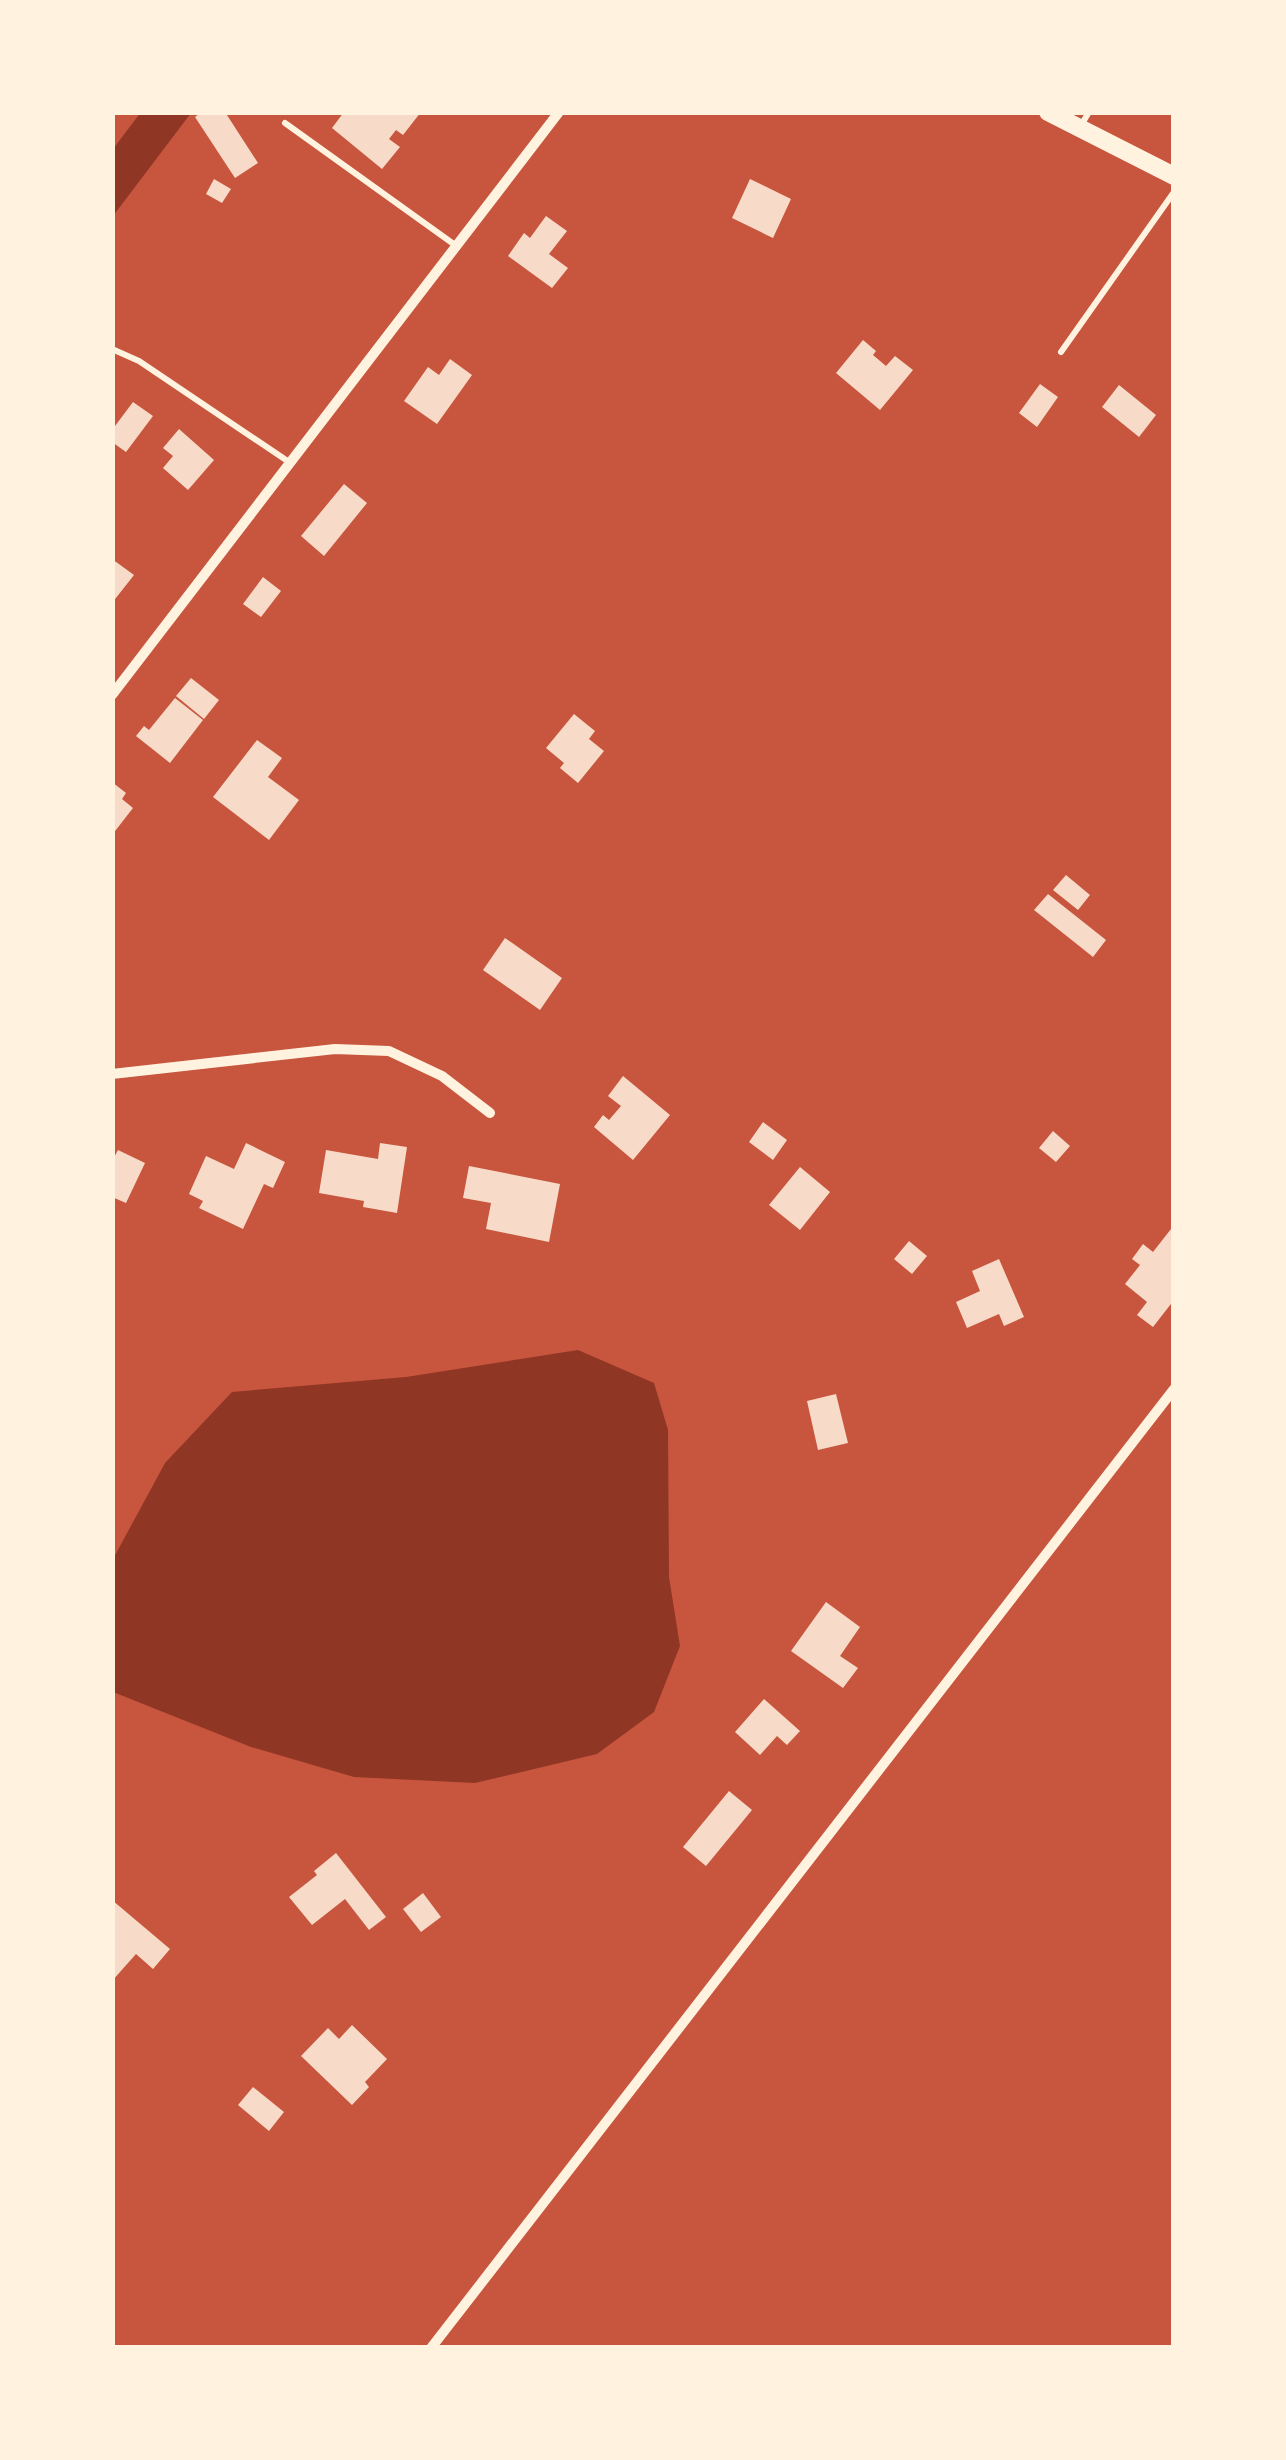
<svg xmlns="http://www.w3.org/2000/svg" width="1286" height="2460" font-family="'DM Sans',sans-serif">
<rect width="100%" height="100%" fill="#c8553d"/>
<path fill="#8f3625" d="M141,112L191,113L113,216V149Z
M578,1350L654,1383L668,1430L669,1577L680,1646L654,1712L597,1754L475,1783L354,1777L251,1747L113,1692V1559L165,1463L232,1392L406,1377Z"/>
<path fill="#f7dbc8" d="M202,112H225L258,163L235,178L195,117Z
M344,112L369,114L421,112L403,135L396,130L389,139L400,147L382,169L332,128Z
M214,179L231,189L222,203L206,194Z
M750,179L791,199L773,238L732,218Z
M546,216L567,231L549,254L568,268L552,288L508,256L524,233L530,238Z
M863,340L876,351L873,355L886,366L895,356L913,370L880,410L836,373Z
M450,359L472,375L437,424L404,401L428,367L439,375Z
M1040,384L1058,397L1037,427L1019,413Z
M1119,385L1156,415L1139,437L1102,407Z
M133,402L153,416L126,452L112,442V430Z
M179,429L214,460L188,490L163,468L173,456L163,448Z
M344,484L367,503L324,556L301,536Z
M112,559L134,575L112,603Z
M263,577L281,591L261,617L243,604Z
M191,678L219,700L204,719L176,696Z
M175,698L203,720L170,763L136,736L144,726L149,730Z
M574,714L595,731L589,739L604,751L578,783L560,768L564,763L546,748Z
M257,740L282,758L268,777L299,800L269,840L213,797Z
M112,782L126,793L122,799L133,808L112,835Z
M1066,875L1090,895L1078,910L1053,890Z
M1048,894L1106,940L1093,957L1034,910Z
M505,938L562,978L540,1010L483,970Z
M623,1076L670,1115L633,1160L594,1127L603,1115L609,1120L621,1106L608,1096Z
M763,1122L787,1140L773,1160L749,1142Z
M1053,1131L1070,1146L1056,1162L1039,1148Z
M246,1143L285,1162L273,1188L264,1184L243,1229L199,1208L203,1201L189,1194L206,1156L234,1169Z
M380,1143L407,1147L397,1213L363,1207L364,1201L319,1193L326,1150L378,1159Z
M118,1150L145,1163L126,1203L112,1197V1161Z
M469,1166L560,1184L549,1242L486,1229L491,1203L463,1198Z
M800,1167L830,1192L800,1230L769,1205Z
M1171,1229L1174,1300L1153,1327L1137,1315L1147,1302L1125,1284L1140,1265L1132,1259L1143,1244L1153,1252Z
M909,1241L927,1256L912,1274L894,1259Z
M999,1259L1024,1317L1004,1326L999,1314L967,1328L956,1302L980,1291L972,1271Z
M836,1394L848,1443L818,1450L807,1401Z
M826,1602L860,1627L840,1656L858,1668L843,1688L791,1651Z
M764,1699L800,1731L787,1745L777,1736L760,1755L735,1732Z
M729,1791L752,1810L706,1866L683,1847Z
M336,1853L386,1917L369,1930L345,1899L312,1925L289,1897L317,1875L314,1871Z
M423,1893L441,1917L421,1932L403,1909Z
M112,1900L170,1949L153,1969L136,1954L112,1981Z
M352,2025L387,2059L365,2082L369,2087L352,2105L301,2056L328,2028L339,2039Z
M253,2087L284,2112L269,2131L238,2105Z"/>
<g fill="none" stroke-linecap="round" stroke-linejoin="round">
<path stroke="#fff3e0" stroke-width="6" d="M285,123L455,245
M1080,127L1089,112
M112,349L139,361L289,462
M1061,352L1174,192"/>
<path stroke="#fff3e0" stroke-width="10" d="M112,695L559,112
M112,1074L335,1049L389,1051L442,1076L490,1113
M431,2348L1174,1389"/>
<path stroke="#fff3e0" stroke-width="18" d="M1048,112L1174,176"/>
</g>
<rect width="1286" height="2460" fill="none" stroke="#fff3e0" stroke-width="230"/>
</svg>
